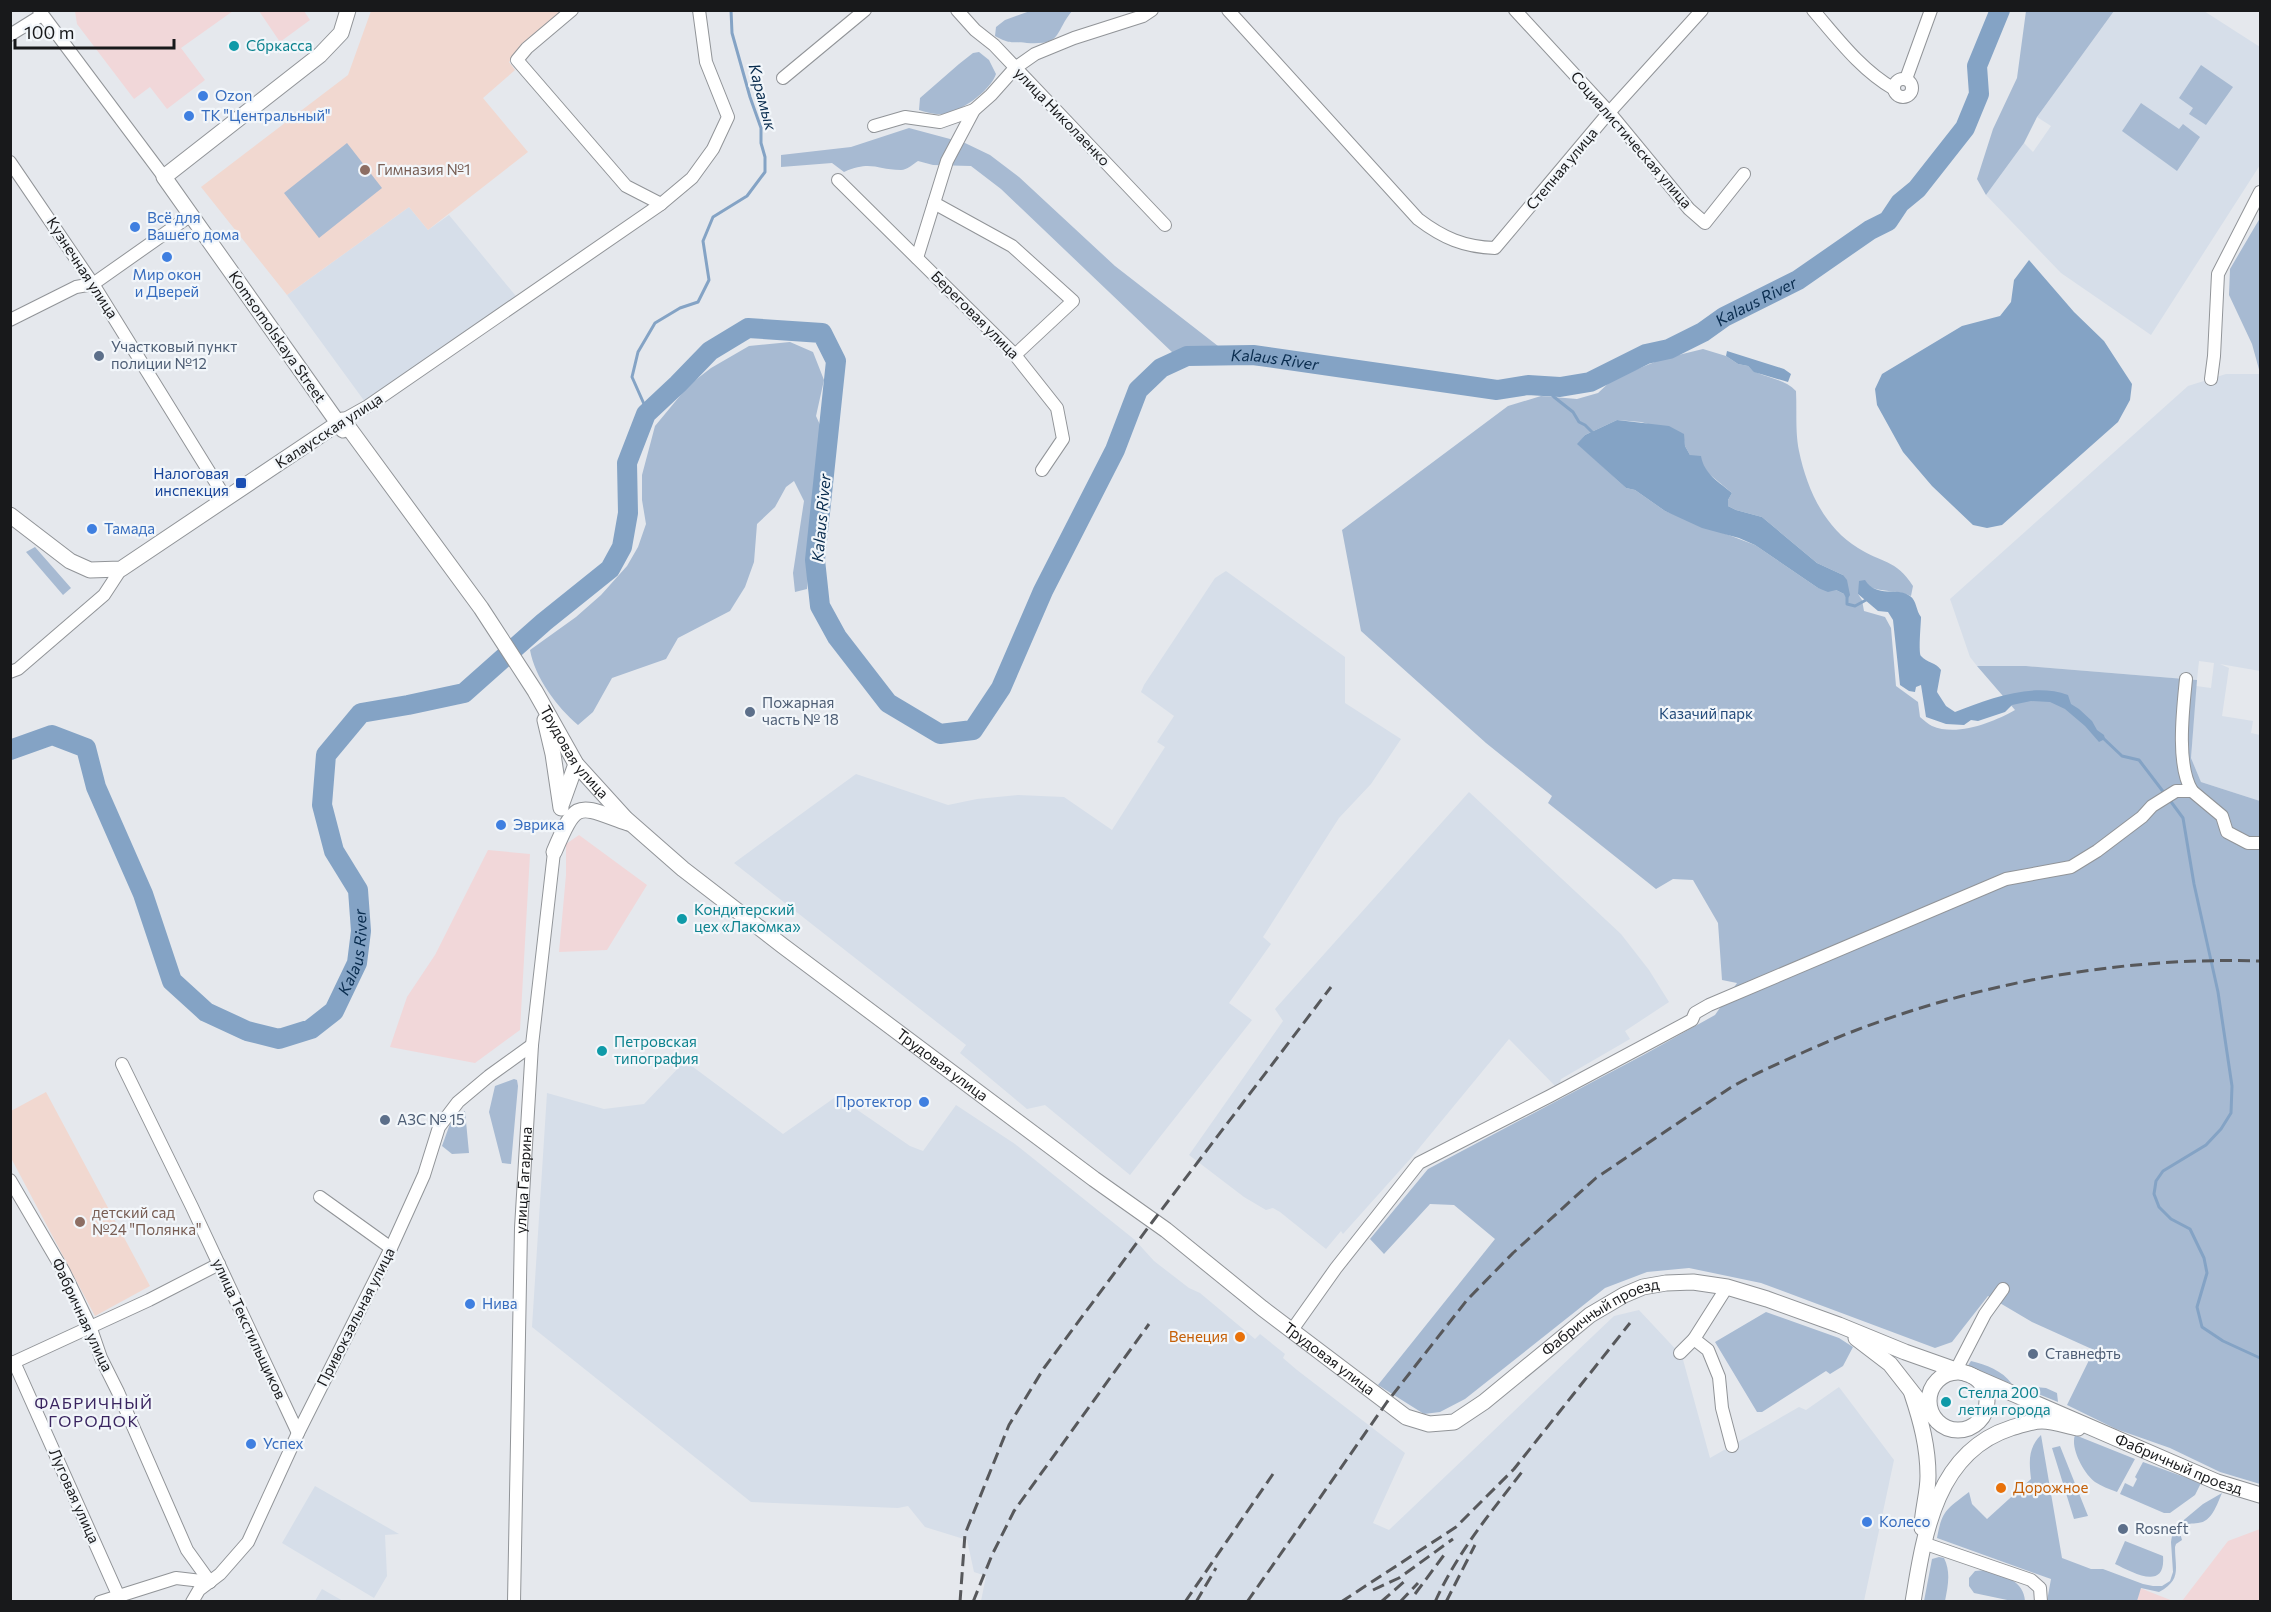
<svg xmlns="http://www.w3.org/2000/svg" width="2271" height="1612" font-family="Commissioner,sans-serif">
<rect width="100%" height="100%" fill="#e5e8ed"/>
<path fill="#f1d7d9" d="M75,11V10L233,11L181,48L205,80L167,109L150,87L134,99L77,24Z
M259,11H304L310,20L280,42Z
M579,835L647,885L607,950L559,952L566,875V844Z
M488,850L530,854L520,1030L475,1063L390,1047L407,997L435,955Z
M2260,1529V1601H2182L2228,1541Z
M2140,1588L2173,1601L2137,1602Z"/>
<path fill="#d6dee9" d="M2114,11H2204L2260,47V165L2151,335L2061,273L1986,195L2024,143L2033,152L2051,126L2037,117Z
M409,207L428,230L449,215L520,301L368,406L287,295Z
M2226,374H2260V671L2220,664L2229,668L2222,716L2253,721L2251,733L2260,735V801L2201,782L2191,758L2196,686L2211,688L2214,663L2199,661L2197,680L2026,666H1977L1970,657L1950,599L2188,386Z
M1226,571L1345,657V703L1401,739L1371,784L1339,818L1263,937L1271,944L1229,1003L1252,1020L1130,1175L1045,1105L1027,1109L960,1053L966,1045L734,863L856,774L948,805L977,799L1018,795L1064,797L1112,830L1165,747L1157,742L1174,716L1141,692L1144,685L1215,578Z
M1469,792L1621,934L1649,970L1669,1002L1625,1031L1630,1039L1561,1079L1558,1089L1509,1039L1411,1158L1343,1234L1341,1231L1326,1249L1280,1212L1273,1208L1266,1210L1244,1197L1189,1155L1283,1021L1275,1009Z
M685,1061L783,1134L837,1096L910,1146L923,1151L956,1105L1015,1144L1135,1240L1154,1261L1189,1288L1200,1293L1255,1339L1260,1334L1285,1354L1283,1358L1297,1370L1405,1453L1373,1523L1389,1530L1614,1316L1639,1310L1682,1356L1710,1458L1799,1407L1806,1410L1839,1387L1894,1460L1864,1601H981L986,1576L974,1572L967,1540L925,1527L908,1506L898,1508L751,1502L532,1327L547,1093L604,1109L644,1104Z
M315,1486L399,1534L385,1535L387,1576L374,1598L282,1543Z
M322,1589L343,1601H315Z"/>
<path fill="#f1d8d0" d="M371,11H565L526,43L509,62L515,70L483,98L528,152L428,230L409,207L287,295L201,187L348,75Z
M46,1092L150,1286L95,1316L11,1158V1111Z"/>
<path fill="#a7bad2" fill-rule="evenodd" d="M1030,11H1072C1054,33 1063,45 1027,43C1010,41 1012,45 995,36L996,27L1005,20Z
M2026,11H2114L2037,117L2024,143L1986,195L1977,179L1993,129L2017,78Z
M979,52L989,60L996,74C991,90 960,113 943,114C935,115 926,112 919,110L920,98L959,64L973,53Z
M2201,65L2233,87L2206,125L2189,114L2193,108L2179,98Z
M2141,103L2179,129L2183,124L2200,137L2177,171L2122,131Z
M909,128L965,143L990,155L1019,177L1115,266L1218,346L1173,353L1001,189L971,166L933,165L918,161C913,164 907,170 901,170C876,170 872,160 844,172L832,163L781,167V155L851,147Z
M347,143L382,188L319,238L284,193Z
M2260,218V373L2252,344L2229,295L2230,269Z
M790,342L813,352L824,380L816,416L821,427L807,589L795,592L793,573L804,501L794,481L786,487L775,507L757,524L754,562L745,587L730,611L678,638L666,659L612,678L593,712L578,725C557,707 535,678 530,650L576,617L601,595L627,566L638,547L646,524L642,500V475L655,426L689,385L711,368L749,346Z
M1703,349L1726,356L1738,364L1748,366C1760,379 1782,376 1796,391C1797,410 1795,432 1799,451C1807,489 1824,527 1858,548C1881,563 1896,559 1913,586L1911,596C1898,590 1883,592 1869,587L1858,594L1862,600L1864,611L1885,617L1891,628L1896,686L1918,702L1920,717C1924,720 1928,724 1932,726C1957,737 1994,722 2015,710L1977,666H2026L2197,680L2191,758L2201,782L2260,801V1484L2220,1472L2170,1448L2116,1429L2067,1405L2094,1350L2032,1322L1988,1296L1952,1342L1935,1348L1761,1283L1689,1268L1647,1272L1605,1288L1465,1399L1440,1412L1424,1414L1378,1385L1495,1239L1454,1205L1430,1204L1384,1254L1370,1239L1428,1169L1647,1053L1715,1015L1737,983L1722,980L1718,923L1693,880L1673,879L1656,889L1548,803L1552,796L1486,743L1361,631L1342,530L1508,406L1541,396L1577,399L1598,393L1613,379L1662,359ZM1617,420L1641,422L1683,434L1685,446L1690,455L1702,464L1708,473L1732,493L1728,500V506L1736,510L1762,517L1817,563L1843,575L1844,594L1836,590L1818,588L1755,545L1665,511L1635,490L1626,488L1578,444L1585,435Z
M35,547L71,588L63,595L26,552Z
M514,1079L517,1080L518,1086L511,1164L502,1163L489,1112L495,1086Z
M465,1111L469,1153L452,1154L442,1146L451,1121Z
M1766,1312L1839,1338L1853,1347L1843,1366L1830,1374L1826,1371L1762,1412H1757L1715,1342Z
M1971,1361C1986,1365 2002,1370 2012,1384L1967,1367Z
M2035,1387L2046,1388L2057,1393L2058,1402L2031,1391Z
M2041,1435L2062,1558L2091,1569H2103L2143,1584L2153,1586H2162L2170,1581L2173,1572L2171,1542L2173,1529L2203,1504L2222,1493C2217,1504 2212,1522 2198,1523C2190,1524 2186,1523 2179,1529L2182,1540L2176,1544L2175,1547C2175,1569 2182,1579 2159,1592L2141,1588L2137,1601H2047L2051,1579L1937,1538C1942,1510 1947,1509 1969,1492L1972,1504L1987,1519L2031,1479C2029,1461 2028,1448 2041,1435Z
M2075,1435L2135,1459L2117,1492C2109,1489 2101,1486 2095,1482C2084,1474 2070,1448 2075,1435Z
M2060,1446L2088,1516L2074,1519L2052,1448Z
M2143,1462L2201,1483L2195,1495L2170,1513H2164L2120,1494L2125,1483L2133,1487L2137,1479L2135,1477Z
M2125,1541L2163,1556C2166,1592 2132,1572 2115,1564Z
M1939,1557L1944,1558C1951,1572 1948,1586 1945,1601H1924L1932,1559Z
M1986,1570C2004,1575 2024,1581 2025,1601H2012L1974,1593L1969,1586V1578L1975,1571Z"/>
<path fill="#84a3c5" d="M2029,260L2074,312L2104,341L2132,384L2130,400L2118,422L2002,525L1987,528L1973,525L1932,486L1903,452L1877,405L1875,389L1882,374L1962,326L2000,316L2011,302L2014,280Z
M1727,351L1784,369L1791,374L1788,382L1754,372L1748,366L1738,364L1726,356Z
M1617,420L1669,426L1684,434L1685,446L1690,455L1701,456C1704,474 1719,482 1732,493L1728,500V506L1736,510L1762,517L1817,563L1843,575L1847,580L1850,595L1847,600L1844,594L1836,590L1828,592L1818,588L1755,545L1739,538L1702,528L1665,511L1635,490L1626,488L1577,444L1585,435Z
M1865,580C1877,599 1897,586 1910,596C1917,601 1916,611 1921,617C1921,624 1918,653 1921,656C1927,663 1936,662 1941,670L1937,692L1946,706L1955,712C1989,699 2032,682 2068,695L2071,704L2079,709L2092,721L2097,730L2104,735L2105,739L2099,742L2085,726L2065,709L2050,702L2031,701L2012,705L2005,712L1978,721L1971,720L1964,725L1946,724L1926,717L1921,685L1916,687L1915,692L1909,691L1900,685L1893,620L1888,612L1878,611L1858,594L1859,581Z"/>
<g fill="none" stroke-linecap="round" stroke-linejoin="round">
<path stroke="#84a3c5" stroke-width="3" d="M1545,387L1554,397L1573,412L1579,422L1585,425L1593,433
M648,413L632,377L638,352L655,323L680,308L698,302L709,280L703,241L713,217L747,196L765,172V157L761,143V128L750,97L732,33L731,10
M1847,598V604L1855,606L1866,600
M2103,738L2122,756L2139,760L2165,794
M2169,799L2183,818L2194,884L2218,992L2232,1086L2231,1113L2221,1129L2206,1145L2163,1171L2156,1181L2154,1194L2159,1207L2171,1219L2190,1229L2204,1258L2207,1273L2197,1307L2202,1327L2223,1341L2260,1358"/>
<path stroke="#84a3c5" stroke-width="20" id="s1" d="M10,750L52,735L86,748L96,787L143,894L172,981L206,1012L247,1031L279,1039L311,1029L334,1011L357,963L361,931L358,890L334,851L322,805L326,755L361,713L408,705L464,693L544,622L610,569L622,547L628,513L627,463L646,414L678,384L710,351L748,328L822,333L836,361L815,560L820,606L837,637L888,703L940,734L973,730L1001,688L1043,591L1115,450L1138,390L1161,368L1187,356L1253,355L1497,390L1528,385L1560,387L1590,382L1646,354L1669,349L1703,332L1724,317L1798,280L1870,230L1888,221L1900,203L1917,189L1965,128L1979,94L1977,66L2000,10"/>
<g stroke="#919498" stroke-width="14">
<g id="minor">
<path d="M39,10L164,177"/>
<path d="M572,10L527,48L517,60L626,186L661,204"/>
<path d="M957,10L975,30L994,45L1165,225"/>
<path d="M1228,10L1418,219C1443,238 1464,247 1495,248L1605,117L1702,10"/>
<path d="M1515,10L1609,112L1689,209L1705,223L1744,174"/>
<path d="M1813,10C1838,39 1861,70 1894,89"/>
<path d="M10,35L42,15"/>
<path d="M783,78L865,10"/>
<circle cx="1903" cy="88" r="9"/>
<path d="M1906,79L1931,10"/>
<path d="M874,126L905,117L940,122L974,110"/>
<path d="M10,162L93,284L226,499"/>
<path d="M838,180L1015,355L1057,408L1063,439L1042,470"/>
<path d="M934,203L1012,246L1073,301L1015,355"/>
<path d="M917,258L947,161L974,110L991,95L1015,68L1035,54L1074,38L1143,16L1152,10"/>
<path d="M10,320L76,287L93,284L191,215"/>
<path d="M2211,379L2214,356L2218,274L2260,192"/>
<path d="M343,420L368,406L661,204L692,178L713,149L728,117L706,62L699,10"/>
<path d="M10,672L18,669L104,595L121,569"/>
<path d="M2186,679C2183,709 2176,765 2192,791"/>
<path d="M122,1064L192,1207L298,1433"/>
<path d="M10,1180L64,1272L90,1326L101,1358L118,1392L187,1550L210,1582"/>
<path d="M320,1197L391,1248"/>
<path d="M1292,1330L1336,1268L1419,1163L1550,1096L1692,1020L1695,1013L1709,1005L2006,879L2071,867L2097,851L2142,817L2152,806L2176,791H2192L2222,816L2227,832L2248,843H2260"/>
<path d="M1694,1339L1708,1350L1719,1377L1722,1408L1732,1446"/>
<path d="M1680,1353L1694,1339L1727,1287"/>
<path d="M14,1362L119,1597"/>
<path d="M10,1364L149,1300L219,1264"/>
<path d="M1956,1370L1985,1314L2003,1289"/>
<path d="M1923,1543L2031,1580L2040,1588L2041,1602"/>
<path d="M100,1602L176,1578L210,1582"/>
<path d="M192,1602L199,1590L220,1574L248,1542L298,1433L391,1248L424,1175L439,1127L458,1102L489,1076L532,1045"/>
<path id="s2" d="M514,1602L521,1228L532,1045L554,852"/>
</g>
</g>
<g stroke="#919498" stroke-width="17">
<g id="major">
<path d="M343,430L164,177L320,55L341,33L348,10"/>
<path id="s3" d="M10,515L70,561L90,570L121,569L343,420L481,608L535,691L576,764L626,819L683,869L783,946L1094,1179L1166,1230L1262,1308L1406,1417L1429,1424L1454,1422L1484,1402L1590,1315L1624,1295L1643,1287L1666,1283L1693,1282L1727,1287L1767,1299L1839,1325L1905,1352L1970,1375L2217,1482L2260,1495"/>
<path d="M545,720L553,754L561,808"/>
<path d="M562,803L576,764"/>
<path d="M554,852C577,798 577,805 628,823"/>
<path d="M1856,1338L1890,1364L1919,1401"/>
<circle cx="1958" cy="1401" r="29"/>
<path d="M1912,1394C1921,1421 1928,1447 1928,1476C1928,1494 1922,1511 1922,1528"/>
<path d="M1913,1602C1924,1534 1936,1452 2011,1428C2021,1425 2032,1421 2042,1421C2054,1421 2067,1426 2078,1428"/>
</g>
</g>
<use href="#minor" stroke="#fff" stroke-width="12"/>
<use href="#major" stroke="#fff" stroke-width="15"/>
<path stroke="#57585b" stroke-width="3" stroke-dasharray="12 6" stroke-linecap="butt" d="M1373,1590L1399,1578L1453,1539
M1415,1594L1447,1551
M960,1602L965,1534L1009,1425L1044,1368L1153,1221L1331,987
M973,1602L992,1555L1014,1511L1149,1324
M1185,1602L1273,1474
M1196,1602L1216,1568
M1247,1602L1387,1402L1467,1300L1513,1253L1596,1178L1730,1088C1754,1074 1779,1063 1804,1052C1943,989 2107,956 2260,961
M1341,1602L1456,1527L1514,1469L1630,1323
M1381,1602L1406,1580
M1400,1602L1418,1583
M1435,1602C1458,1551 1492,1511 1525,1468
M1446,1602L1475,1545"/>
</g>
<g fill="#0f9aa8" stroke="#f2f6fa" stroke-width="2">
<circle cx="234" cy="46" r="6"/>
<circle cx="682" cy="919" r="6"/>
<circle cx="602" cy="1051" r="6"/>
<circle cx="1946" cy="1402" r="6"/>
</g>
<g fill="#3f7fe0" stroke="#f2f6fa" stroke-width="2">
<circle cx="203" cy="96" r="6"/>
<circle cx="189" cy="116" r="6"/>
<circle cx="135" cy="227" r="6"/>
<circle cx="167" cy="257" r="6"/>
<circle cx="92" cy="529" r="6"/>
<circle cx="501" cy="825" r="6"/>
<circle cx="924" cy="1102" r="6"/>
<circle cx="470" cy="1304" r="6"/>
<circle cx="251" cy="1444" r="6"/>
<circle cx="1867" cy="1522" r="6"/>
</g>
<g fill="#8d6e63" stroke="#f2f6fa" stroke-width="2">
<circle cx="365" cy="170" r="6"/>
<circle cx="80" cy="1222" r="6"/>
</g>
<g fill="#5c6f8a" stroke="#f2f6fa" stroke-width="2">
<circle cx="99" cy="356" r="6"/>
<circle cx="750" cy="712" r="6"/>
<circle cx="385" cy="1120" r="6"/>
<circle cx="2033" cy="1354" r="6"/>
<circle cx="2123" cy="1529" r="6"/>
</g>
<rect fill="#1a4fb4" stroke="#f2f6fa" stroke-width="2" x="235" y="477" width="12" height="12" rx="3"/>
<g fill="#e8710a" stroke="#f2f6fa" stroke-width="2">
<circle cx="1240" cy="1337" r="6"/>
<circle cx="2001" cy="1488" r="6"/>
</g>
<g text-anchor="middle" stroke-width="4.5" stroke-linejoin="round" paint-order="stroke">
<g font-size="15" fill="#0d838f" stroke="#f2f6fa" text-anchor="start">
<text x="246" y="51">Сбркасса</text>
<text x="694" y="915">Кондитерский<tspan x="694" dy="17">цех «Лакомка»</tspan></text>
<text x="614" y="1047">Петровская<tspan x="614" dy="17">типография</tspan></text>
<text x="1958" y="1398">Стелла 200<tspan x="1958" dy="17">летия города</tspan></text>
</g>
<g font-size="15" fill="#366cbe" stroke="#f2f6fa" text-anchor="start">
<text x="215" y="101">Ozon</text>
<text x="201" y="121">ТК "Центральный"</text>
<text x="147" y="223">Всё для<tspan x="147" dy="17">Вашего дома</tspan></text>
<text x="167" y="280" text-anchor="middle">Мир окон<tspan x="167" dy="17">и Дверей</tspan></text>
<text x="104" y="534">Тамада</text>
<text x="513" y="830">Эврика</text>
<text x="912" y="1107" text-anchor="end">Протектор</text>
<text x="482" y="1309">Нива</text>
<text x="263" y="1449">Успех</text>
<text x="1879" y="1527">Колесо</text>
</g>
<g font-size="15" fill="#18191b" stroke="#f2f6fa">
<text transform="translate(1062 117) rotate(46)" y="5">улица Николаенко</text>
<text transform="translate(1631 140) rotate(49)" y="5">Социалистическая улица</text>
<text transform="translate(1562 169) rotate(-50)" y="5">Степная улица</text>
<text transform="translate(82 268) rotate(57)" y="5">Кузнечная улица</text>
<text transform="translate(975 315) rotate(45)" y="5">Береговая улица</text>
<text transform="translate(277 337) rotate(55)" y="5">Komsomolskaya Street</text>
<text transform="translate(329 431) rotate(-33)" y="5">Калаусская улица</text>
<text dy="5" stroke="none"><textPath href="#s3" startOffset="801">Трудовая улица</textPath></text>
<text dy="5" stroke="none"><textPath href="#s3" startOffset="1287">Трудовая улица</textPath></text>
<text dy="5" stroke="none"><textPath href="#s2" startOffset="422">улица Гагарина</textPath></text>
<text transform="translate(82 1315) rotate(65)" y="5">Фабричная улица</text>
<text transform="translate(356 1317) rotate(-63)" y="5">Привокзальная улица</text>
<text dy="5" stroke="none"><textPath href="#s3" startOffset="2100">Фабричный проезд</textPath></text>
<text transform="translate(249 1329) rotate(65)" y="5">улица Текстильщиков</text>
<text dy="5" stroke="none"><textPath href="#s3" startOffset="1773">Трудовая улица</textPath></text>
<text dy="5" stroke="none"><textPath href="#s3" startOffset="2722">Фабричный проезд</textPath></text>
<text transform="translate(74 1496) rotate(66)" y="5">Луговая улица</text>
</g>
<g font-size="15" fill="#785e54" stroke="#f2f6fa" text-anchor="start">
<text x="377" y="175">Гимназия №1</text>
<text x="92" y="1218">детский сад<tspan x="92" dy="17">№24 "Полянка"</tspan></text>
</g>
<g font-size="15" fill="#4e5e75" stroke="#f2f6fa" text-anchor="start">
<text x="111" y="352">Участковый пункт<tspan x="111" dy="17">полиции №12</tspan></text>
<text x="762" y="708">Пожарная<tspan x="762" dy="17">часть № 18</tspan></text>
<text x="397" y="1125">АЗС № 15</text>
<text x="2045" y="1359">Ставнефть</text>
<text x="2135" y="1534">Rosneft</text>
</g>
<g font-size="15" fill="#164399" stroke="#f2f6fa" text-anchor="end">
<text x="229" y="479">Налоговая<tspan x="229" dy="17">инспекция</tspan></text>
</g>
<g font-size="15" fill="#244b7a" stroke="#f2f6fa">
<text x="1706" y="719">Казачий парк</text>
</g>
<g font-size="15" fill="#c56008" stroke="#f2f6fa" text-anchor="end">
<text x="1228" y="1342">Венеция</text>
<text x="2013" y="1493" text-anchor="start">Дорожное</text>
</g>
<g font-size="16" font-style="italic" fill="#092c4e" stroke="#f2f6fa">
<text transform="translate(763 97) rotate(75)" y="6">Карамык</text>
<text dy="6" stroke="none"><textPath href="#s1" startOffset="3030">Kalaus River</textPath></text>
<text dy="6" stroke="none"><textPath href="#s1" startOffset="2526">Kalaus River</textPath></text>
<text transform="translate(821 518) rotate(-85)" y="6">Kalaus River</text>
<text dy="6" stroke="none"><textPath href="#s1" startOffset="580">Kalaus River</textPath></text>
</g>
<g font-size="16" letter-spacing="1.5" fill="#3a2560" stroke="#f2f6fa">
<text x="94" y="1409">ФАБРИЧНЫЙ<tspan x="94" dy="18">ГОРОДОК</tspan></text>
</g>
</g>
<rect width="2271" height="1612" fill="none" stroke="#18191b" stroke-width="24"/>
<path d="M15 39v9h159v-9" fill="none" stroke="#18191b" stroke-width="3"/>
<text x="24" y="39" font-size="18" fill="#18191b" stroke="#f2f6fa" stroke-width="4.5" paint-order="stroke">100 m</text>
</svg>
